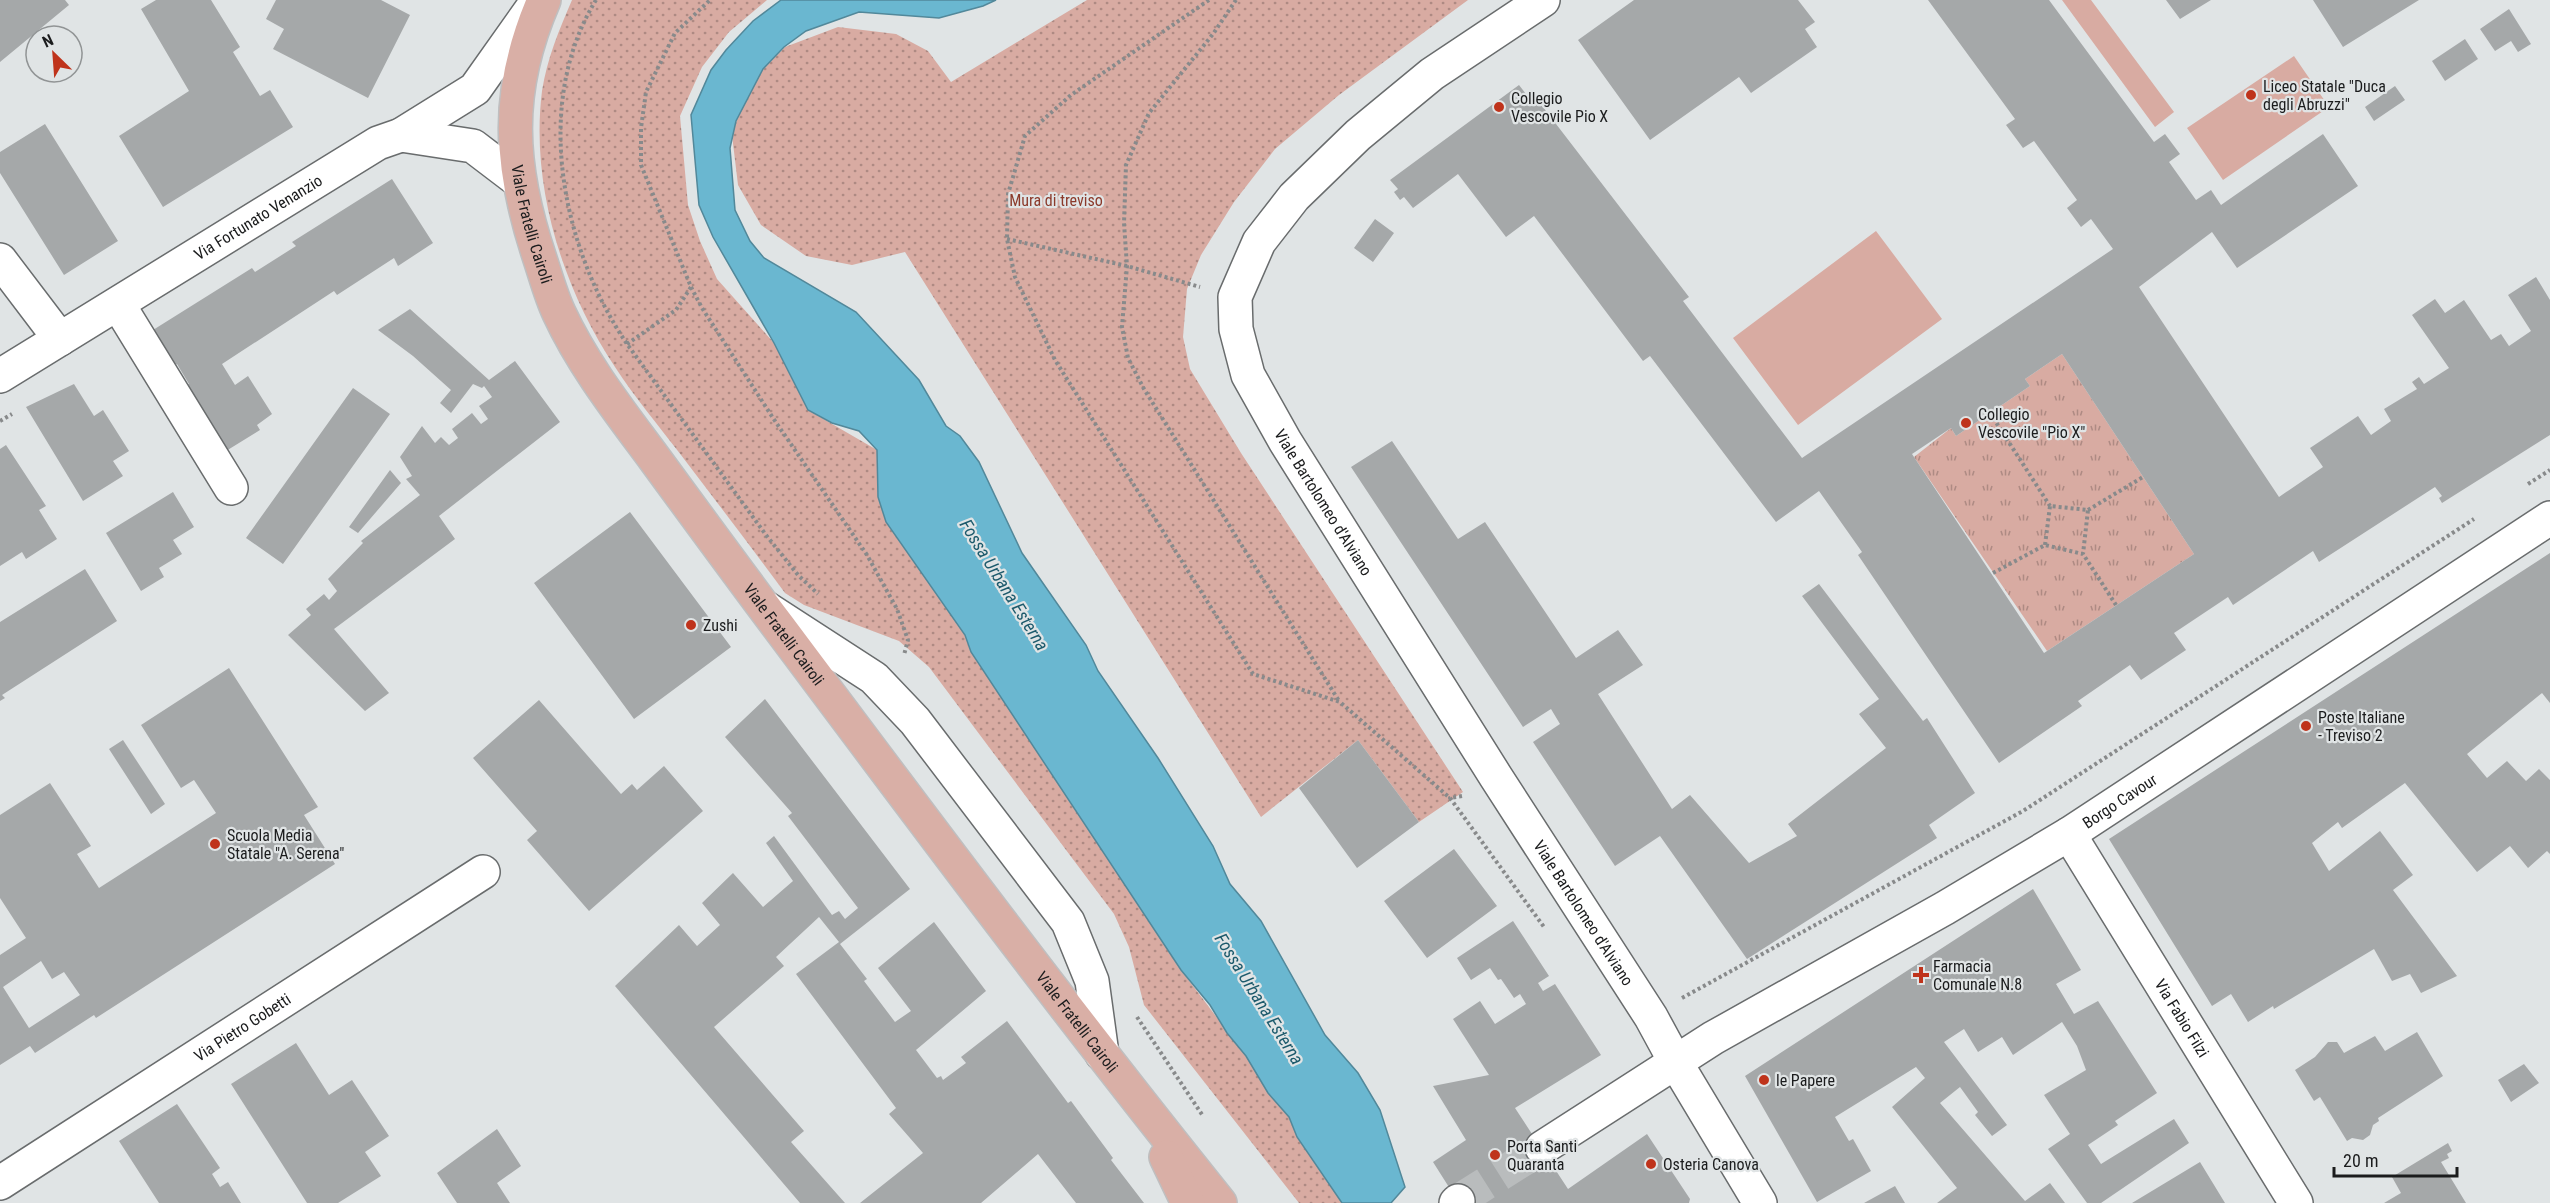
<svg xmlns="http://www.w3.org/2000/svg" width="2550" height="1203" font-family="'Roboto Condensed',sans-serif">
<defs>
<pattern id="grass-tufts" width="24" height="20" patternUnits="userSpaceOnUse" patternTransform="scale(1.5)"><rect width="24" height="20" fill="#d8aba2"/><path d="M3 7l-1-3M5 7V3M7 7l1-3M15 17l-1-3M17 17v-4M19 17l1-3" fill="none" stroke="#ae8a83"/></pattern>
<pattern id="park-dots" width="8" height="8" patternUnits="userSpaceOnUse" patternTransform="scale(1.5)"><rect width="8" height="8" fill="#d8aba2"/><path d="M2 2h.1M6 6h.1" fill="none" stroke="#ae8a83" stroke-width="1.8" stroke-linecap="round"/></pattern>
</defs>
<rect width="100%" height="100%" fill="#e0e4e5"/>
<path fill="url(#grass-tufts)" d="M2062,354L2194,554L2047,651L1914,457L1951,428L1956,436L2030,386L2025,379Z"/>
<path fill="url(#park-dots)" d="M572,0H767L729,32L702,67L680,116L688,205L700,241L717,279L774,343L808,410L877,450L878,497L886,522L965,635L971,652L1181,970L1246,1056L1268,1093L1289,1117L1297,1137L1342,1203H1299L1144,1005L1129,947L1114,914L929,667L899,641L804,605L785,593C751,547 716,501 681,455C659,426 635,398 615,367C563,289 530,186 542,91C547,59 559,30 572,0Z
M1087,0H1468L1339,95L1275,149L1234,202L1201,255L1187,289L1183,337L1190,369L1241,453L1463,792L1419,822L1358,740L1261,817L905,252L852,265L806,256L761,225L738,185L732,135L748,85L785,47L838,27L896,34L928,51L951,82Z"/>
<path fill="#d8aba2" d="M2062,0H2091L2174,112L2155,127Z
M2294,56L2329,107L2223,180L2187,128Z
M1876,231L1942,319L1798,425L1733,338Z"/>
<path fill="#6ab7d0" stroke="#52889a" stroke-width="1.5" d="M781,0H996L983,6L939,18L859,12L806,31L784,47L763,69L736,121L730,148L735,210L750,241L764,258L856,312L919,380L946,426L960,436L979,462L1022,553L1086,645L1098,671L1158,758L1213,846L1230,884L1261,921L1325,1035L1358,1073L1380,1110L1405,1187L1391,1203H1342L1297,1137L1289,1117L1268,1093L1246,1056L1227,1033L1210,1005L1181,970L971,652L965,635L886,522L878,497L877,450L859,431L832,423L808,410L774,343L713,237L699,205L691,115L711,70L726,50L753,21Z"/>
<path fill="#a5a8a9" fill-rule="evenodd" d="M0,0H65L69,5L0,62Z
M156,0H211L240,47L233,52L260,96L270,90L293,127L163,207L119,136L189,91L141,9Z
M276,0H381L410,15L368,98L273,49L284,29L266,19Z
M1634,0H1798L1815,22L1805,29L1817,47L1751,93L1739,77L1650,140L1578,40Z
M1928,0H2049L2154,142L2165,134L2180,154L2169,162L2196,200L2211,190L2221,205L2323,134L2358,186L2237,268L2212,232L2139,287L2279,497L2323,467L2310,448L2358,416L2371,435L2391,421L2384,409L2417,389L2412,382L2419,377L2424,384L2449,368L2412,315L2435,299L2445,313L2464,300L2491,340L2501,334L2509,346L2531,331L2508,295L2536,277L2550,300V435L2442,503L2439,498L2442,496L2435,487L2319,562L2313,551L2233,605L2228,597L2174,633L2186,650L2141,680L2130,665L2078,701L2082,706L1999,763L1858,555L1862,552L1819,491L1776,522L1650,356L1643,361L1534,216L1506,237L1458,174L1413,208L1404,197L1400,200L1394,192L1398,189L1390,180L1519,85L1529,98L1533,94L1689,297L1683,301L1802,458L2113,249L2091,219L2081,227L2067,208L2077,200L2034,141L2023,148L2006,125L2015,119ZM2062,354L2194,554L2044,653L1912,454L1951,428L1956,436L2030,386L2025,379Z
M2166,0H2211L2180,19Z
M2313,0H2419L2343,47Z
M2509,9L2531,44L2518,52L2511,41L2495,51L2480,29Z
M2465,39L2478,59L2445,81L2432,61Z
M2395,86L2405,100L2374,121L2365,107Z
M45,124L118,241L64,275L0,173V152Z
M392,179L433,243L398,266L394,258L337,295L334,291L222,364L235,385L248,376L272,414L257,425L260,430L226,451L187,385L189,384L177,364L174,366L153,330L252,268L255,272L296,246L292,242Z
M1375,219L1394,233L1373,262L1354,248Z
M410,309L489,380L515,361L560,422L439,516L455,539L334,629L389,693L365,711L288,635L311,615L306,609L324,594L329,600L337,591L328,579L363,543L361,541L420,495L406,479L412,476L400,457L422,426L435,443L441,437L449,445L458,438L452,429L472,413L481,424L488,419L479,406L492,397L484,386L482,388L473,384L451,413L440,403L451,390L413,356L378,330Z
M74,384L94,416L103,410L129,451L113,461L123,476L83,501L26,407Z
M353,388L390,414L283,564L246,538Z
M1392,441L1458,539L1485,522L1576,658L1618,630L1643,665L1598,694L1672,809L1690,795L1749,863L1797,836L1788,824L1886,748L1859,714L1879,699L1802,596L1819,584L1923,721L1927,718L1975,793L1929,825L1937,838L1747,959L1660,836L1615,866L1533,742L1560,724L1551,709L1523,727L1351,467Z
M6,445L46,506L39,510L57,539L26,559L22,552L0,566V449Z
M390,470L401,483L358,533L349,527Z
M173,492L194,527L173,540L182,554L159,568L164,577L141,591L106,533Z
M630,512L731,647L634,719L534,583Z
M2550,553V703L2542,693L2467,754L2487,778L2507,761L2526,781L2539,769L2550,780V854L2547,851L2528,868L2510,846L2477,872L2405,783L2342,828L2338,822L2312,843L2329,871L2380,831L2413,875L2393,890L2457,976L2421,993L2410,974L2392,981L2374,949L2274,1009L2273,1006L2248,1022L2231,994L2212,1006L2109,839Z
M85,569L117,621L2,695L5,698L0,701V622Z
M229,668L318,807L304,815L335,864L96,1018L94,1015L35,1053L30,1046L0,1065V955L26,938L0,898V815L50,783L91,846L77,854L99,888L216,813L194,780L181,788L141,725ZM41,961L52,979L64,972L80,995L29,1028L3,987Z
M765,699L910,889L840,944L867,979L864,981L895,1022L911,1011L878,968L934,922L986,991L916,1050L937,1078L941,1076L943,1080L966,1063L961,1057L1007,1021L1068,1103L1071,1101L1113,1158L1111,1160L1144,1203H1076L1038,1154L981,1203H860L923,1153L889,1114L896,1108L796,974L839,942L819,917L776,957L784,966L714,1027L804,1131L791,1142L845,1203H800L615,986L679,925L697,946L720,925L702,903L733,873L763,907L793,881L766,843L774,836L832,915L839,911L845,919L858,908L788,816L792,813L725,737Z
M539,700L621,794L632,784L637,790L664,766L703,811L589,911L527,840L537,831L473,758Z
M123,740L165,804L151,814L109,749Z
M1358,740L1419,822L1357,868L1299,788Z
M1454,849L1497,906L1427,958L1384,901Z
M2033,889L2081,970L2056,984L2074,1014L2098,1001L2157,1093L2115,1121L2118,1125L2088,1145L2101,1164L2174,1119L2189,1143L2101,1203H2087L2048,1149L2070,1134L2044,1095L2086,1070L2077,1046L2062,1022L2013,1055L2002,1037L1978,1052L1964,1029L1944,1042L2007,1125L1992,1136L1975,1115L1978,1112L1960,1087L1940,1103L2025,1201L2050,1183L2065,1203H1937L1957,1188L1892,1107L1925,1078L1916,1067L1835,1117L1849,1141L1853,1139L1871,1171L1817,1202L1745,1076Z
M1513,921L1549,976L1538,983L1543,991L1555,984L1601,1055L1515,1108L1568,1189L1647,1134L1690,1199L1689,1203H1459L1433,1162L1466,1140L1433,1086L1489,1075L1453,1019L1480,1001L1495,1024L1526,1004L1520,994L1514,998L1501,979L1498,980L1490,968L1471,980L1457,958Z
M2417,1032L2443,1076L2378,1118L2379,1121L2373,1125L2370,1135L2363,1140L2352,1138L2347,1141L2320,1097L2314,1101L2295,1070L2315,1057L2328,1042H2337L2344,1053L2375,1036L2385,1051Z
M296,1043L329,1095L352,1080L389,1136L365,1152L381,1176L338,1203H307L231,1084Z
M2524,1064L2539,1083L2511,1102L2498,1080Z
M177,1104L220,1168L212,1174L220,1187L228,1182L241,1203H159L119,1141Z
M497,1129L521,1166L497,1183L510,1203H457L437,1173Z
M2448,1143L2452,1151L2447,1154L2449,1158L2441,1162L2466,1203H2384L2401,1193L2392,1177Z
M2200,1162L2225,1203H2132Z
M1895,1186L1905,1203H1864Z"/>
<g fill="none" stroke-linecap="round" stroke-linejoin="round">
<path stroke="#b9bcbd" stroke-width="33" stroke-dasharray="33 16" stroke-linecap="butt" d="M1458,1201L1542,1148"/>
<g stroke="#696c6d" stroke-width="36">
<g id="minor">
<path id="s1" d="M1543,0L1432,74L1358,135L1294,197L1259,242L1235,297L1236,329L1248,375L1285,441L1496,777L1651,1017L1676,1063L1760,1203"/>
<path d="M401,135L473,146L519,181"/>
<path d="M0,260L60,339"/>
<path d="M118,304L231,488"/>
<path id="s2" d="M0,376L378,143L401,135L475,89L538,0"/>
<path d="M766,608L874,678L915,721L1068,922L1092,981L1102,1054"/>
<path id="s3" d="M2069,834L2296,1203"/>
<path id="s4" d="M1542,1148L1713,1038L1945,908L2069,834L2550,518"/>
<path id="s5" d="M0,1183L483,872"/>
<path d="M1456,1203L1458,1201"/>
</g>
</g>
<g stroke="#bfbfc0" stroke-width="36">
<g id="major">
<path id="s6" d="M544,0C504,92 509,166 540,259C546,277 551,296 559,313C583,365 620,412 654,458C695,514 736,570 778,626C923,820 1068,1014 1220,1203"/>
<path d="M1166,1157L1188,1203"/>
</g>
</g>
<path stroke="#888a8b" stroke-width="4" stroke-dasharray="3 3" stroke-linecap="butt" d="M596,0C532,104 562,248 627,344L766,535L798,575L818,594
M1209,0L1071,95L1025,136L1008,194L1007,239L1015,277L1055,360L1253,674L1340,702L1450,798
M1236,0L1213,34L1149,113L1126,165L1124,223L1127,266L1122,327L1128,358L1144,389L1339,701
M1007,239L1127,266L1200,287
M691,287L702,308L773,418L867,555L897,609L908,640L904,655
M627,344L676,310L691,287L641,165V128L646,92L675,33L710,0
M1990,413L2050,506
M0,421L12,414
M2528,484L2550,470
M2088,510L2143,477
M2045,545L2050,506L2088,510L2083,554
M1993,573L2045,545L2083,554L2116,605
M1462,796L1450,798L1544,927
M1682,998L2023,811L2474,519
M1137,1017L1203,1116"/>
<use href="#minor" stroke="#fff" stroke-width="33"/>
<use href="#major" stroke="#d9afa6" stroke-width="33"/>
</g>
<g fill="#bf331b" stroke="#e0e4e5" stroke-width="2">
<circle cx="2251" cy="95" r="6"/>
<circle cx="1499" cy="107" r="6"/>
<circle cx="1966" cy="423" r="6"/>
<circle cx="691" cy="625" r="6"/>
<circle cx="2306" cy="726" r="6"/>
<circle cx="215" cy="844" r="6"/>
<path d="M1918 966h6v6h6v6h-6v6h-6v-6h-6v-6h6z"/>
<circle cx="1764" cy="1080" r="6"/>
<circle cx="1495" cy="1155" r="6"/>
<circle cx="1651" cy="1164" r="6"/>
</g>
<g text-anchor="middle" stroke-width="4.5" stroke-linejoin="round" paint-order="stroke">
<g font-size="16" fill="#1b1c1d" stroke="#e0e4e5" text-anchor="start">
<text x="2263" y="92">Liceo Statale "Duca<tspan x="2263" dy="18">degli Abruzzi"</tspan></text>
<text x="1511" y="104">Collegio<tspan x="1511" dy="18">Vescovile Pio X</tspan></text>
<text x="1978" y="420">Collegio<tspan x="1978" dy="18">Vescovile "Pio X"</tspan></text>
<text x="703" y="631">Zushi</text>
<text x="2318" y="723">Poste Italiane<tspan x="2318" dy="18">- Treviso 2</tspan></text>
<text x="227" y="841">Scuola Media<tspan x="227" dy="18">Statale "A. Serena"</tspan></text>
<text x="1933" y="972">Farmacia<tspan x="1933" dy="18">Comunale N.8</tspan></text>
<text x="1776" y="1086">le Papere</text>
<text x="1507" y="1152">Porta Santi<tspan x="1507" dy="18">Quaranta</tspan></text>
<text x="1663" y="1170">Osteria Canova</text>
</g>
<g font-size="16" fill="#8b3a2b" stroke="#e0e4e5">
<text x="1056" y="206">Mura di treviso</text>
</g>
<g font-size="16" fill="#1b1c1d" stroke="#e0e4e5">
<text dy="6" stroke="none"><textPath href="#s2" startOffset="303">Via Fortunato Venanzio</textPath></text>
<text dy="6" stroke="none"><textPath href="#s6" startOffset="230">Viale Fratelli Cairoli</textPath></text>
<text dy="6" stroke="none"><textPath href="#s1" startOffset="663">Viale Bartolomeo d'Alviano</textPath></text>
<text dy="6" stroke="none"><textPath href="#s6" startOffset="716">Viale Fratelli Cairoli</textPath></text>
<text dy="6" stroke="none"><textPath href="#s4" startOffset="674">Borgo Cavour</textPath></text>
<text dy="6" stroke="none"><textPath href="#s1" startOffset="1149">Viale Bartolomeo d'Alviano</textPath></text>
<text dy="6" stroke="none"><textPath href="#s3" startOffset="216">Via Fabio Filzi</textPath></text>
<text dy="6" stroke="none"><textPath href="#s6" startOffset="1202">Viale Fratelli Cairoli</textPath></text>
<text dy="6" stroke="none"><textPath href="#s5" startOffset="288">Via Pietro Gobetti</textPath></text>
</g>
<g font-size="18" font-style="italic" fill="#1c5a6c" stroke="#e0e4e5">
<text transform="translate(1004 585) rotate(58)" y="6">Fossa Urbana Esterna</text>
<text transform="translate(1259 999) rotate(58)" y="6">Fossa Urbana Esterna</text>
</g>
</g>
<g transform="translate(54 54) rotate(335)"><circle r="28" fill="#e0e4e5" stroke="#919495" stroke-width="1.5"/>
<path d="M0-4.5L10 22L0 15L-10 22Z" fill="#bf331b"/>
<text y="-9" font-size="16" font-weight="bold" text-anchor="middle" fill="#1b1c1d">N</text>
</g>
<path d="M2334 1167v9h123v-9" fill="none" stroke="#1b1c1d" stroke-width="3"/>
<text x="2343" y="1167" font-size="18" fill="#1b1c1d" stroke="#e0e4e5" stroke-width="4.5" paint-order="stroke">20 m</text>
</svg>
